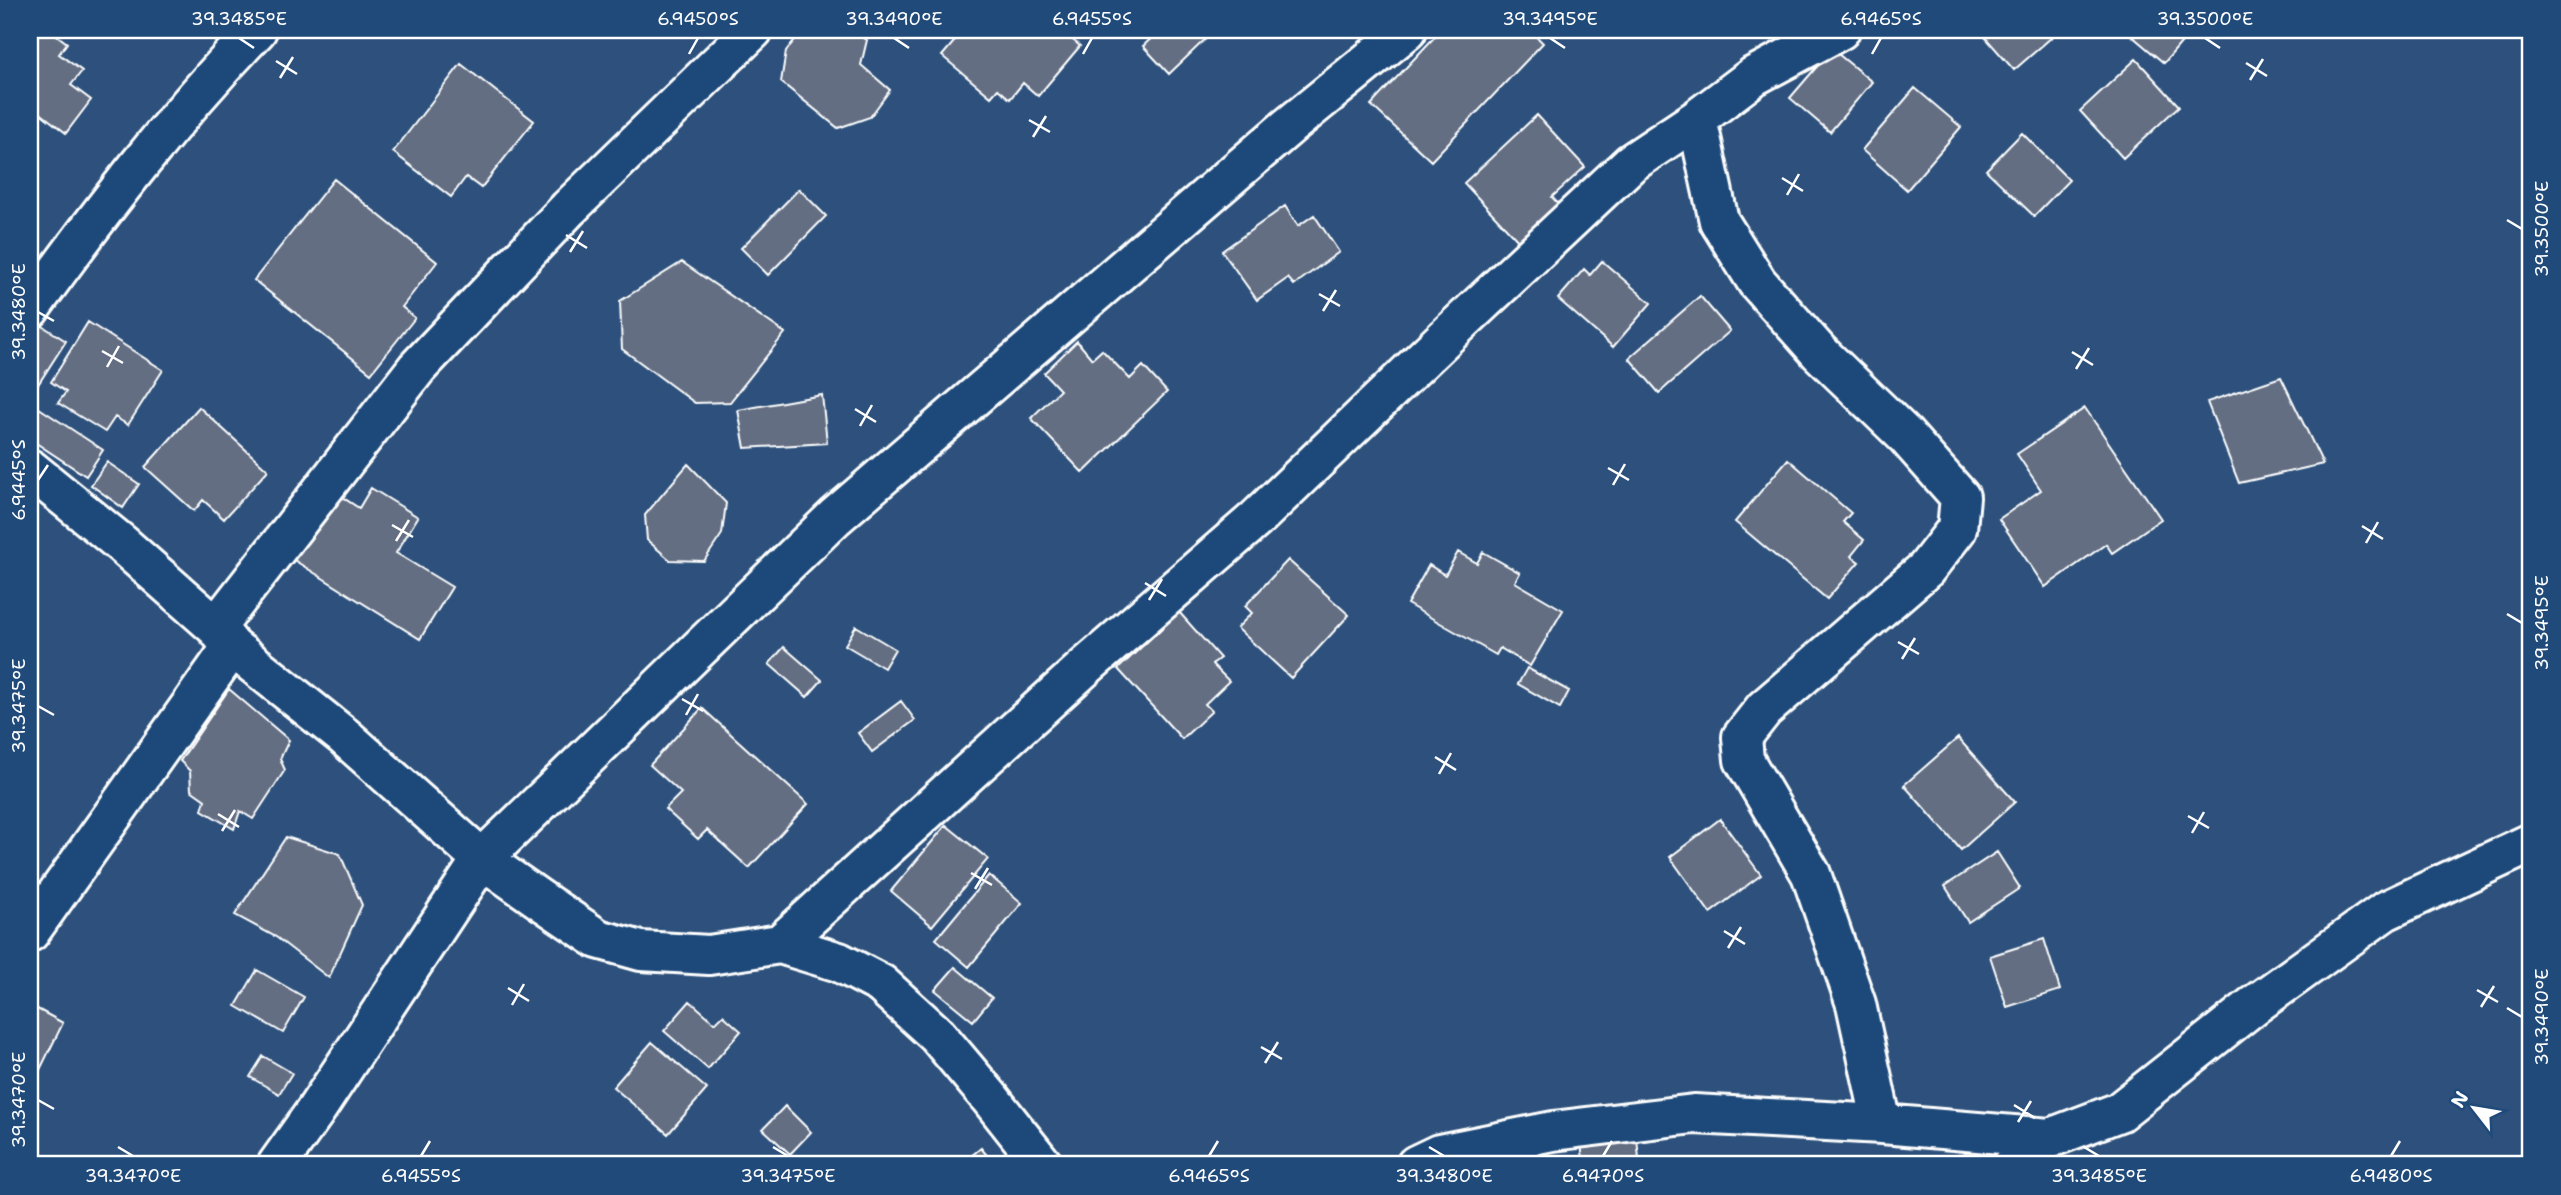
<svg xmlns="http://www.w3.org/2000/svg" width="2561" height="1195" font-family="'Shantell Sans',sans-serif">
<rect width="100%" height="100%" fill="#2d517c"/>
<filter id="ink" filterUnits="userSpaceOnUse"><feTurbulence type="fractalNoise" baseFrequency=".0143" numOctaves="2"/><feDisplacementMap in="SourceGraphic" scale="14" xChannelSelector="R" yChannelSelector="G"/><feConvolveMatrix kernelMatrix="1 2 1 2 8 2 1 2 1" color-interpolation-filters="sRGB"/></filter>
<g filter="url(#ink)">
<path fill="#636e83" stroke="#fff" stroke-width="2" d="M30,30H56L54,33L67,43L59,54L82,71L71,85L91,100L66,133L30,105Z
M810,30H850L867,40L861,65L890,90L870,117L838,128L781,82L786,51L801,32Z
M964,30H1061L1080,46L1038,96L1023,83L1010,99L998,89L991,97L942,56Z
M1160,30H1215L1169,74L1143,46Z
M1441,30H1530L1543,43L1431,161L1371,105Z
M1994,30H2060L2014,70L1985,37Z
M2125,30H2181L2188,35L2164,63Z
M1832,49L1872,82L1830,132L1790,98Z
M2136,59L2179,106L2123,158L2080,111Z
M461,64L534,121L481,188L466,177L451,197L393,152Z
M1915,88L1961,127L1907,190L1862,150Z
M1537,115L1585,167L1552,197L1561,207L1521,244L1464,183Z
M2022,133L2069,180L2034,216L1986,170Z
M334,179L437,262L402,307L415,318L371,373L254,280Z
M799,189L826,216L768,275L741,248Z
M1285,206L1298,226L1314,215L1339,252L1294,285L1288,278L1257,300L1222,251Z
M1602,261L1651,303L1613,347L1558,299L1584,269L1590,275Z
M682,262L785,333L730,402L695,403L622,349L620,301Z
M1700,296L1730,331L1659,393L1629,358Z
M30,318L66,341L30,397Z
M88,322L163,370L128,425L115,417L105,432L58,403L66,392L51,382Z
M1077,341L1092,359L1102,350L1130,379L1143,366L1167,392L1083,473L1031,418L1060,390L1044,373Z
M2281,377L2323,464L2239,483L2207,402Z
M822,395L827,443L745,448L738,410Z
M30,402L103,450L86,476L30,439Z
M199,407L268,470L224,519L203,500L194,511L145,467Z
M2085,408L2161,519L2112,553L2106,544L2045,587L1999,519L2041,490L2017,454Z
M1788,459L1851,513L1843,522L1864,540L1851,556L1859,562L1827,599L1735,522Z
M107,462L139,484L123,508L91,485Z
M688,464L726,503L722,534L704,561L670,560L647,540L645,515Z
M371,488L418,517L396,553L452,587L420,639L289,557L331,490L359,508Z
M1458,552L1477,563L1483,552L1520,573L1515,582L1563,610L1530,666L1500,648L1496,655L1407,604L1429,565L1445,575Z
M1288,560L1349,615L1291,678L1237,628L1252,613L1245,606Z
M1179,612L1220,658L1212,664L1229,681L1205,704L1212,711L1182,739L1118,669Z
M856,626L895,649L884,668L845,645Z
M784,647L822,680L807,697L769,664Z
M1527,668L1569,691L1560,708L1518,684Z
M229,689L289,740L280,759L285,770L253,819L240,811L234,829L202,810L205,800L191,790L190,771L180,761Z
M901,701L915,720L872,752L858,733Z
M702,708L808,804L749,868L707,830L698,839L665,809L681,793L650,765Z
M1958,738L2015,802L1961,850L1904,785Z
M1720,819L1761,875L1710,913L1670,857Z
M946,825L988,859L932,926L891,891Z
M286,837L340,854L362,905L329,978L276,937L235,915Z
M1997,852L2020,888L1968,922L1945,886Z
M989,875L1022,903L969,967L936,939Z
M2044,939L2060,990L2007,1007L1990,956Z
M955,967L992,998L973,1021L935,990Z
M257,970L304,997L283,1033L236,1006Z
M690,1001L715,1023L723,1015L741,1031L708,1069L664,1031Z
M30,1005L63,1023L30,1090Z
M652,1042L707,1089L668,1134L613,1087Z
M263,1056L292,1073L279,1094L250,1077Z
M785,1106L811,1132L790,1154L763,1129Z
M1637,1138L1639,1159L1601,1165H1584L1581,1145Z
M981,1148L995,1165H960Z
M30,1157L49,1165H30Z"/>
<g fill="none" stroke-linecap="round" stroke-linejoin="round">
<g stroke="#fff" stroke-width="44">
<path id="minor" d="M1697,119L1719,221L1757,282L1819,352L1905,435L1960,497L1957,529L1926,569L1764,709L1742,737L1744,760L1811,874L1856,1004L1882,1124
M30,309C100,212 174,116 257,30
M30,469L122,544L216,627L232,647L345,737L482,859L542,901L598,939L641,951L709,955L780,944L839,962L881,984L937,1035L990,1098L1043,1165
M216,627L417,368L569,208L753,30
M30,932L232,647
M780,944L1083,669L1256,519L1454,329L1631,163L1697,119L1754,76L1840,30
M277,1165L314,1113L482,859L835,517L1289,126L1407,30
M1416,1165L1439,1154L1553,1131L1694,1114L1882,1124L2050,1138L2119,1112L2253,1006L2385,911L2531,843
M2013,1165L2050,1138"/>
</g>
<use href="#minor" stroke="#1f4a7a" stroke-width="38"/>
</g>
</g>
<path fill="none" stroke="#fff" stroke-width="2.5" d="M239,38L254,48M894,38L909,48M1550,38L1565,48M2205,38L2220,48M689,54L698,38M1083,54L1092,38M1872,54L1881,38M276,61L297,74M2246,63L2267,76M280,78L293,57M2250,80L2263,59M1029,120L1050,132M1033,137L1046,116M1782,178L1803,191M1787,195L1799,174M2507,220L2522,229M566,235L587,248M570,252L583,231M1319,294L1340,306M1323,311L1336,290M38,312L54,321M102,351L123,363M2072,352L2093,365M107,367L119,346M2076,369L2089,348M855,409L876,422M860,426L872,405M1608,468L1629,480M38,480L48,465M1613,485L1625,464M392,525L413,537M2362,526L2383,539M396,541L409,520M2366,543L2378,522M1145,583L1166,596M1149,600L1162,579M2507,614L2522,623M1898,642L1919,654M1902,659L1915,638M682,699L703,711M38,706L54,715M686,715L698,694M1435,757L1456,770M1439,774L1451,753M218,814L239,827M2188,816L2209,828M222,831L235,810M2192,833L2204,812M971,873L992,885M975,889L988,868M1724,931L1745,944M1728,948L1741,927M508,988L529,1001M2477,990L2498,1002M512,1005L524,984M2481,1007L2494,986M2507,1008L2522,1017M1261,1047L1282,1059M1265,1063L1278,1042M38,1100L54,1109M2014,1105L2035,1118M2018,1122L2031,1101M118,1147L133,1156M773,1147L788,1156M1429,1147L1444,1156M2084,1147L2099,1156M421,1156L430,1141M1209,1156L1218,1141M1603,1156L1612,1141M2391,1156L2400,1141"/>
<rect width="2561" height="1195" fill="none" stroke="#1f4a7a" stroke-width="77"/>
<g transform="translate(2474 1108) rotate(301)" stroke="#1f4a7a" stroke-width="5" paint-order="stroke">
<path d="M0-5L12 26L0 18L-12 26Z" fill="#ffffff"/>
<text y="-10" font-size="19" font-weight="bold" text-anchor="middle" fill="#ffffff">N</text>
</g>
<rect x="38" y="38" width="2484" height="1118" fill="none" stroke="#fff" stroke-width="2.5"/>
<g font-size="18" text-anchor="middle" fill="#fff">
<text x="239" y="25">39.3485°E</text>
<text x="698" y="25">6.9450°S</text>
<text x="894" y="25">39.3490°E</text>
<text x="1092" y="25">6.9455°S</text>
<text x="1550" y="25">39.3495°E</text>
<text x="1881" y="25">6.9465°S</text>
<text x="2205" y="25">39.3500°E</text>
<text transform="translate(2542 229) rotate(-90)" y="6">39.3500°E</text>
<text transform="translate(19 312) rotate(-90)" y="6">39.3480°E</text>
<text transform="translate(19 480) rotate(-90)" y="6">6.9445°S</text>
<text transform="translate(2542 623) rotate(-90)" y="6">39.3495°E</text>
<text transform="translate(19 706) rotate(-90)" y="6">39.3475°E</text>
<text transform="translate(2542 1017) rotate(-90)" y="6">39.3490°E</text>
<text transform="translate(19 1100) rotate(-90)" y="6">39.3470°E</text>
<text x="133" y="1182">39.3470°E</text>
<text x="421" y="1182">6.9455°S</text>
<text x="788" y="1182">39.3475°E</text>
<text x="1209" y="1182">6.9465°S</text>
<text x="1444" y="1182">39.3480°E</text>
<text x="1603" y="1182">6.9470°S</text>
<text x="2099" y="1182">39.3485°E</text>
<text x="2391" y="1182">6.9480°S</text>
</g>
</svg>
